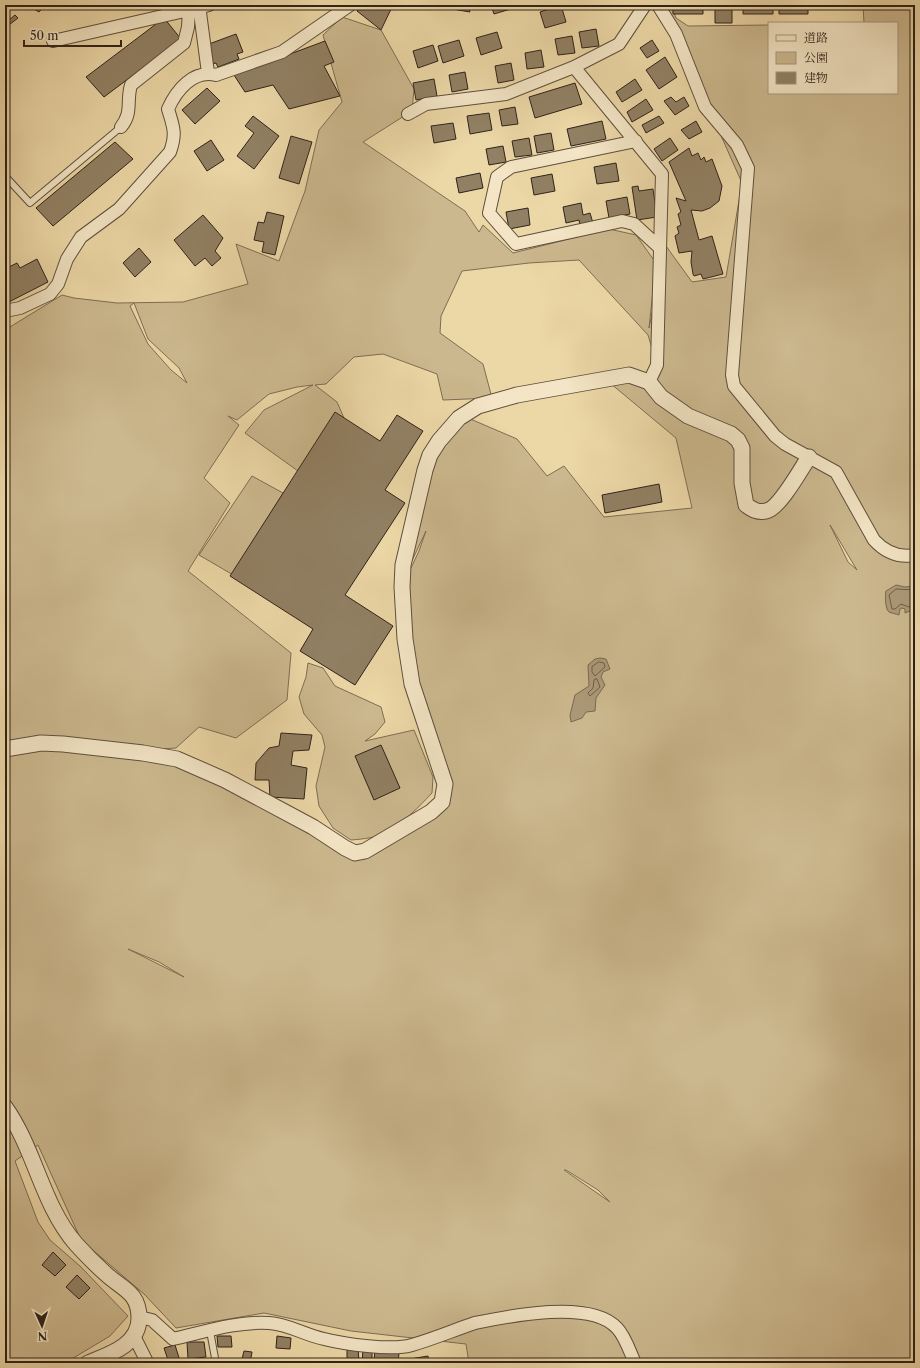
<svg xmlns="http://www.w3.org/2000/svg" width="920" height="1368" font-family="'Libre Caslon Text','Noto Serif JP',serif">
<rect width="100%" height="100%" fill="#ecd7a6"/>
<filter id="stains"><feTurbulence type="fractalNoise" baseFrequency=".005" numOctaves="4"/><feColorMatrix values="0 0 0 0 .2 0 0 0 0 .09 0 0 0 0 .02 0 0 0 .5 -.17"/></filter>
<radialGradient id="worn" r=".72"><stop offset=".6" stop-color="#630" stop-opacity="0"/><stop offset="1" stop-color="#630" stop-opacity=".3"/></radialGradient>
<path fill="#ccb88e" stroke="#7e6d54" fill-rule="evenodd" d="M658,5H671L676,18L688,26L769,25V93H897V23H864L863,5H915V1363H469L466,1344L351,1331L264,1313L176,1328L144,1294L81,1240L38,1145L15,1161L38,1222L50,1240L80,1266L128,1316L110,1336L65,1363H5V1165L9,1163L5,1164V330L62,295L74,298L117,303L183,302L248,284L236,244L279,261L305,191L319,130L342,102L323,35L342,17L381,30L414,89L412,111L363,142L465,211L479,232L483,225L513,253L609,229L636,235L656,263L649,328L666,246L692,282L726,277L742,183L676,34ZM579,260L648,335L660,375L610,383L676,438L692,508L604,517L564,466L547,476L517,439L468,418L425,470L410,565L426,531L419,551L402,587L412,669L452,784L443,812L365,857L174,763L116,752L176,748L199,727L236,738L287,700L291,653L188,571L230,503L204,478L239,425L228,416L237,420L269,394L297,387L313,385L264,410L245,433L298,471L344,418L337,402L315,385L326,384L354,357L383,354L437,374L443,400L492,398L483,364L440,333L441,316L462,271L529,263ZM134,303L148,339L179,368L187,383L171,370L148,344L130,306ZM830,525L857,570L848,562ZM128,949L159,962L184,977ZM564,1170H566L598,1190L610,1202Z
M252,476L283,493L235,576L199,555Z
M308,663L323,668L335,686L381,707L385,722L375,734L365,741L414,730L433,777L432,793C419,807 404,822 387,832C376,838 363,839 351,840L333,828L319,806L316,786L325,747L322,735L304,714L299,697L306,677Z"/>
<path fill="#ac9977" stroke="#7a6952" d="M896,585L905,587L915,586V609L905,613V609L902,608L900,609L899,615C896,614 891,613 889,612C885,609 885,595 886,591Z
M600,658L606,659L610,669L603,672L601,677L605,685L596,698L595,711L586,712L582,718L571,722L570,715L575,695L589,686L588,665L595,659Z"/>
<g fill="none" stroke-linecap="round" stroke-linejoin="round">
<path stroke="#6e5e49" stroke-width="1" d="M915,590L896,589L889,595L892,609H895L901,604L909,607L915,606
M599,662L604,663L605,667L595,676L592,672V667Z
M597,679L600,687L590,696L588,693L593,688L594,680Z"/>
</g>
<path fill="#918063" stroke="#2f221b" d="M27,5H46L39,12Z
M364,5H393L381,30L357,11Z
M428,5H468L470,12Z
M491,5H514V8L494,14Z
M561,5L566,22L545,28L540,12Z
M673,5H703V14H673Z
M715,5H732V23H715Z
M743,5H773V14H743Z
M779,5H808V14H779Z
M818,5H848V9H818Z
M5,14L9,20L15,15L18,18L5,28Z
M164,18L181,39L104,97L86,77Z
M596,29L599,46L582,48L579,32Z
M497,32L502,48L481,55L476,38Z
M236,34L243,52L237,54L239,59L218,67L216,63L212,64L209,44Z
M572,36L575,53L558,55L555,39Z
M459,40L464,56L443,63L438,46Z
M652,40L659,51L647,58L640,48Z
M325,41L334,62L324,66L340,96L289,109L273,85L245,92L234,75Z
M433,45L438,61L418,68L413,51Z
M541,50L544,67L527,69L525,53Z
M665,57L677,77L659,89L646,70Z
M511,63L514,80L498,83L495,66Z
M465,72L468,89L452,92L449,75Z
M434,79L437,96L416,100L413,83Z
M635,79L642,90L622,102L616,92Z
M575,83L582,104L535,118L529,97Z
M207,88L220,101L195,124L182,110Z
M671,97L676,102L684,97L689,106L675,115L664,101Z
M646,99L653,110L632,122L627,112Z
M515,107L518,124L502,126L499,110Z
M489,113L492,130L470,134L467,116Z
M253,116L279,136L254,169L237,156L254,133L245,126Z
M659,116L664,123L646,133L642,125Z
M602,121L606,139L571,146L567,129Z
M696,121L702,132L689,139L681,130Z
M453,123L456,139L434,143L431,126Z
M551,133L554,150L537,153L534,136Z
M291,136L312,142L299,184L279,178Z
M529,138L532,155L515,157L512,141Z
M670,138L678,150L662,161L654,149Z
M211,140L224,160L207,171L194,151Z
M115,142L133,159L53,226L36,208Z
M503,146L506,162L489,165L486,149Z
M689,148L692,156L698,153L701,160L704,157L706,162L712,159L722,186L719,201L710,208L702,211L691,210L699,240L712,236L723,274L703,279L701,274L694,276L693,274L691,262L692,251L679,253L675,236L679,233L677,227L681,225L678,214L681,212L676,198L686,201L669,162Z
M616,163L619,181L597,184L594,167Z
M480,173L483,188L459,193L456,178Z
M552,174L555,191L534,195L531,178Z
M638,186L639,191L653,189L657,217L637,220L632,187Z
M627,197L630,214L609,218L606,201Z
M581,203L583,215L590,213L593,223L580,226L579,220L566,223L563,207Z
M528,208L530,225L509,229L506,212Z
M267,212L284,216L275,255L262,252L264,242L254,240L258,222L264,223Z
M203,215L223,238L215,251L221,258L212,266L205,258L195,266L174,240Z
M139,248L151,262L135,277L123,263Z
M37,259L48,282L5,304V269L17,263L20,268Z
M335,412L380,441L397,415L423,431L385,490L405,503L345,595L393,626L355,685L300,651L313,629L230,576Z
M659,484L662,502L605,513L602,495Z
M281,733L312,735L309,750L293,751L291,765L307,768L304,799L270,797L269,780H255L256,763L269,748L279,746Z
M381,745L400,788L374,800L355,756Z
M53,1252L66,1265L55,1276L42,1265Z
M77,1275L90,1288L79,1299L66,1287Z
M217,1336H231L232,1347H218Z
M277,1336L291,1338L290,1349L276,1348Z
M187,1342H204L206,1357L188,1359Z
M175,1345L180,1361L169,1363L164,1348Z
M358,1348L359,1361L347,1362V1349Z
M363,1349L372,1350V1363H362Z
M375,1350L399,1353L398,1363L374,1361Z
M244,1351L252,1352L250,1363H234L235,1359H242Z
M428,1356L429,1363H411L410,1359Z
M208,1360L209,1363H189V1362Z"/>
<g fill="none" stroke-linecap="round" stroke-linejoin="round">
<g stroke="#5e4f3e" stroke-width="8">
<path id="service" d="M5,176L30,203L121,127
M210,1331L215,1358"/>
</g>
<g stroke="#5e4f3e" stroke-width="14">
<path id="minor" d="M199,5L208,73
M658,5L676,34L705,107L737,145L748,168L732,375L734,386L775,436L785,444L836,472L874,540C885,552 899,558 915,555
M53,41L189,10
M574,67L662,174L657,365L649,382
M408,114L426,104L506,94L574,67L619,44L645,5
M121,127C133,112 126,102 131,85L184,43L188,27L189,10L209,5
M636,141L511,167L497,177L489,213L516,244L622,221L634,224L660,248
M5,311L20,308L50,294L58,284L67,259L81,237L119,209L170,152C177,133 173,126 168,109C176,91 193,69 216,75L282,52L350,5
M139,1317L152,1320L173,1339C204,1332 237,1321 269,1323C288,1324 305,1335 324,1339C344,1344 392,1351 412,1345C433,1339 454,1330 475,1323C509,1316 591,1299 617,1328C625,1336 630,1352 635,1363
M134,1336L146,1360L145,1363"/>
</g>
<g stroke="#5e4f3e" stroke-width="17">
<path id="tertiary" d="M5,749L41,743L63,744L143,753L177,759L225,780L313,827L345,848L355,853L365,851L431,812L442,802L445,784L412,684L405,639L402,587L403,565L425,470L430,455L439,441L459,418L478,406L517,395L629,375L649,382L661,397L688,416L731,434L738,440L742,448V483L746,505C752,509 757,513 766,511C779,509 801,469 809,457
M5,1107C35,1149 42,1205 76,1244C85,1254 96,1265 106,1274C122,1289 139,1292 139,1318C139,1345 110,1354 88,1363"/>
</g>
<use href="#service" stroke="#f3e5c5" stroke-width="6"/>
<use href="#minor" stroke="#f3e5c5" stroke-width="12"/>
<use href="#tertiary" stroke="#f3e5c5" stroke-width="15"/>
</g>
<rect width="920" height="1368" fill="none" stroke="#ecd7a6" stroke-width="20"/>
<rect x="6" y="6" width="908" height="1356" fill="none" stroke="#2f221b" stroke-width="2"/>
<rect x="10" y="10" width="900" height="1348" fill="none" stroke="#2f221b"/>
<rect x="768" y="22" width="130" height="72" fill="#f3e5c5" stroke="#a59781"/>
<rect x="776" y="35" width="20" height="6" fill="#f3e5c5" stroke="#a59781"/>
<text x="804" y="42" font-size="12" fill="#2f221b">道路</text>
<rect x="776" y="52" width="20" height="12" fill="#ccb88e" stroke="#a59781"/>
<text x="804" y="62" font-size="12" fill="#2f221b">公園</text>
<rect x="776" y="72" width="20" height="12" fill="#918063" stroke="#a59781"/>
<text x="804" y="82" font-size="12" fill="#2f221b">建物</text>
<g transform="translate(42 1326) rotate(177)" stroke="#f3e5c5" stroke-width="3" paint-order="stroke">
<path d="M0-3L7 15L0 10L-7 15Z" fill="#2f221b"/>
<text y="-6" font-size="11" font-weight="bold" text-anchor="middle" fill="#2f221b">N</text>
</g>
<path d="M24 40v6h97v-6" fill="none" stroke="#2f221b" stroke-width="2"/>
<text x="30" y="40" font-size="12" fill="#2f221b" stroke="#f3e5c5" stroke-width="3" paint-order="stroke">50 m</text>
<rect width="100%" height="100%" filter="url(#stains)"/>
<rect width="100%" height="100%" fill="url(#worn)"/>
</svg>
